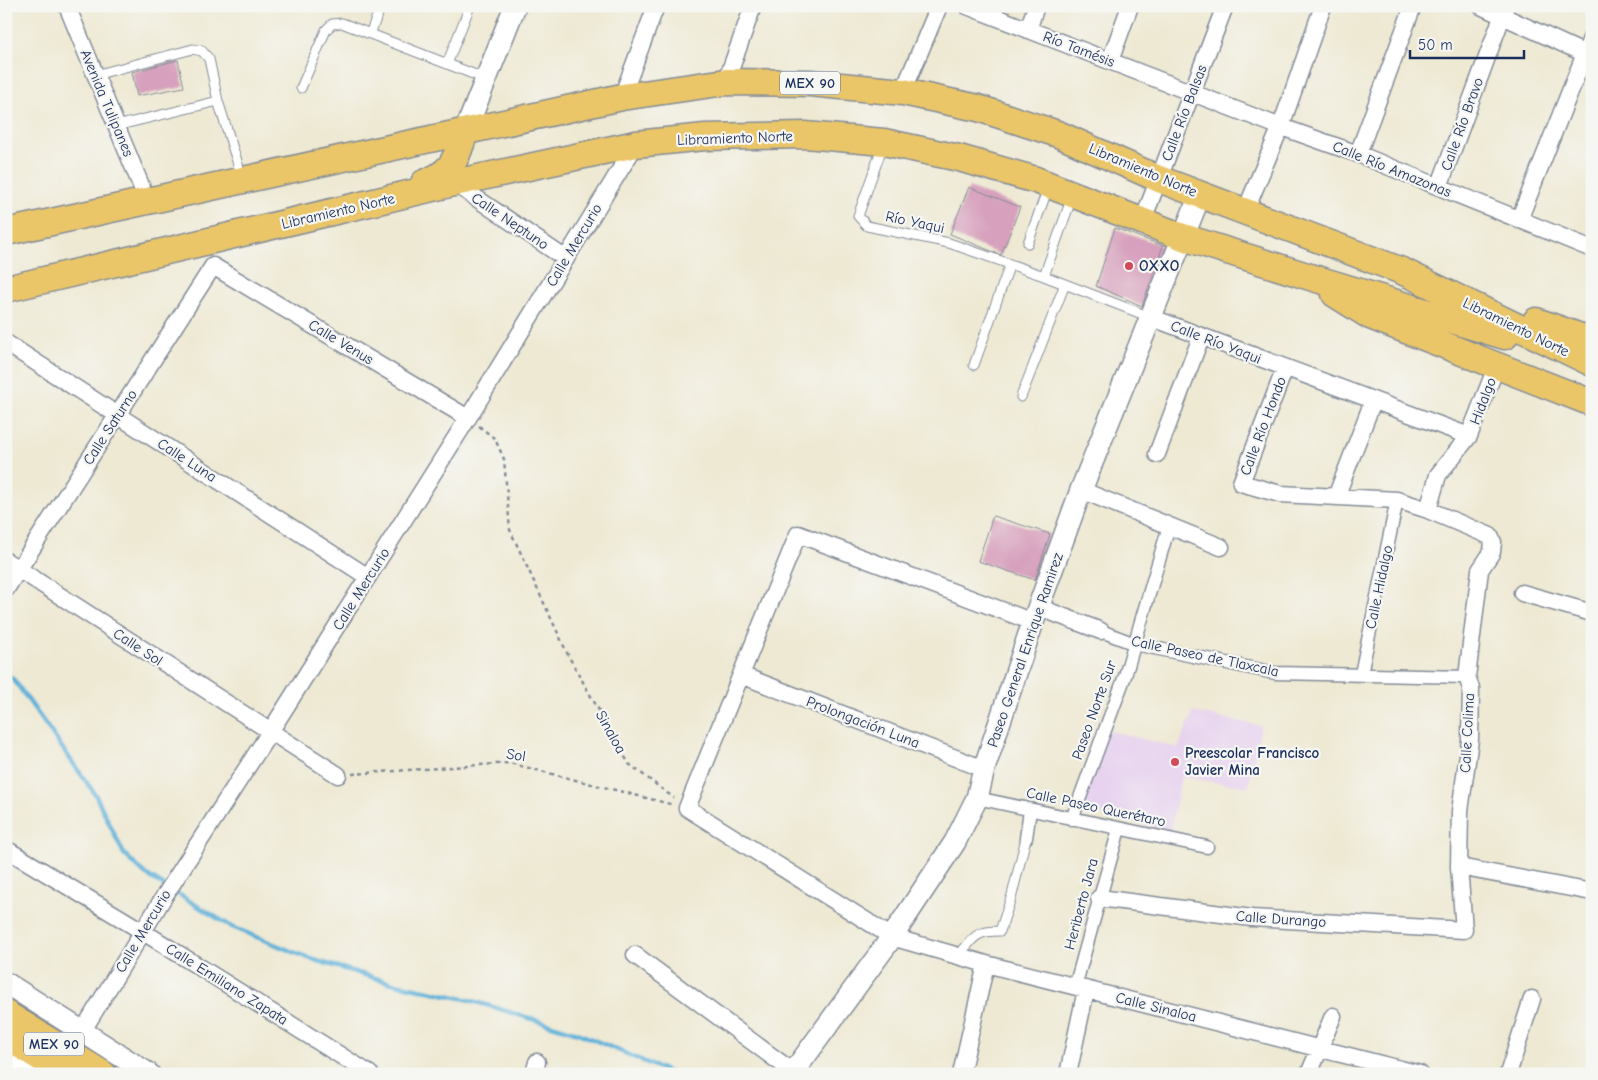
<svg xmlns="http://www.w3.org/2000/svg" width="1598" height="1080" font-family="'Comic Neue',sans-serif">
<rect width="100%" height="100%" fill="#f6f6f2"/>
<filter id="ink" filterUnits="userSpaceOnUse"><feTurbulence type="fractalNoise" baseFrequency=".02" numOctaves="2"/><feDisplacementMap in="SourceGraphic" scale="10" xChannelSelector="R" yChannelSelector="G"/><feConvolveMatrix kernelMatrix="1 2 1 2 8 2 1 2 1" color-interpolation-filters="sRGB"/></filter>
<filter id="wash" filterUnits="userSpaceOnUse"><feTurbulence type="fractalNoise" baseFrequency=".0096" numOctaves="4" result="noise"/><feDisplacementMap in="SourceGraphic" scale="20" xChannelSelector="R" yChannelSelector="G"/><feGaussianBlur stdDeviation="1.12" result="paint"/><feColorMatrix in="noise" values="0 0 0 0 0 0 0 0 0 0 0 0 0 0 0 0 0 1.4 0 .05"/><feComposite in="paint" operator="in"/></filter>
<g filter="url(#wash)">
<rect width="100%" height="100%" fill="#eee9d3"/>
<path fill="#e7d2ef" d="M1193,712L1261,726L1248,787L1181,777L1170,833L1082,808L1107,730L1178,748Z"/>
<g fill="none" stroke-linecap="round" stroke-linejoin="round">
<path stroke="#5db0d9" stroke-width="4.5" d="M6,674L14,680L95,794L124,854L145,874L232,927L311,959L392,983L470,1000L578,1033L673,1074"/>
</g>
<g id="blocks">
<path fill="#d7a1bd" d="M178,60L184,87L137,96L132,72Z
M969,187L1020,207L1001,255L950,234Z
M1115,228L1163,246L1142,306L1096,286Z
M993,516L1050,534L1035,580L978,561Z"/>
</g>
</g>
<g filter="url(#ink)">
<use href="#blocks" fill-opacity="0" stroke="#848c98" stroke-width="1"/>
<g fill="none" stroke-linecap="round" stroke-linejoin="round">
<g stroke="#848c98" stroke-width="11">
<path id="service" d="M370,34L381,6
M447,64L470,6
M95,75L193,49L202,51L209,59L218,101L242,177
M301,88L326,30L332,24L342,23L486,79
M116,126L218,101
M883,145L858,216L867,226L949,243L1044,276L1150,317
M1028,243L1048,188
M1044,276L1072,197
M974,365L1010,264
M1021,397L1065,284
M958,956C974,938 974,931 1000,931L1012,895L1026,838"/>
</g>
<g stroke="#848c98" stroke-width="15">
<path id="pedestrian" d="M1101,631L1135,644L1275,673L1467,677
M1361,674L1397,500
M977,798L1207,847
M1072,819L1125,676L1169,526
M1026,838L1030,810
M1075,987L1119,829"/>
</g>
<g stroke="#848c98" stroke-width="19">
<path id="minor" d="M67,6L147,200
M967,6L1273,124L1358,154L1592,249
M1481,6L1592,57
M1028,30L1036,6
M1110,61L1130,6
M726,82L753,6
M903,92L939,6
M622,97L656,6
M1358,154L1413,6
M454,183L566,259
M1439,187L1506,6
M1245,212L1281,126L1323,6
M1143,220L1225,6
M1519,220L1592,36
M1150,317L1469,436
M6,343L368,577
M1157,454L1201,337
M1081,490L1221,547
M1336,497L1373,401
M1428,510L1438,475L1469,436L1497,365
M6,561L338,775
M6,589L213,266L468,418
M1522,593L1592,613
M1038,607L1101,631
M1033,622L798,534L687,808L892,937L986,964L1420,1074
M741,675L984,769
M6,849L142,931L370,1074
M1459,867L1592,892
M1099,898L1252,918L1464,930L1459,867L1460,811L1470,740L1471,688L1467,677L1480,570L1492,552L1493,542L1490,536L1428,510L1397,500L1280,494L1241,483L1285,368
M635,955L793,1072
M82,1032L165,895L270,732L468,418L636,144
M534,1074L537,1062
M961,1074L986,964
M1068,1074L1086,990
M1309,1074L1333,1016
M1508,1074L1532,999"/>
</g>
<g stroke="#848c98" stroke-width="24">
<path id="tertiary" d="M465,132L515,6
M6,983L149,1074
M6,1060L29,1074
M792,1074L892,937L955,842L977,798L984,769L1033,622L1081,490L1200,195"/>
</g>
<g stroke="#848c98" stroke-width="29">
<path id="primary" d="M424,183C454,172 455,160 465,132
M6,232L622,97L726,82L810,83L903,92L978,108L1058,134L1159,179L1402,271L1592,363
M6,289L454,183L636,144L705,137L805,135L884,142L959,158L1036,180L1183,237L1307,276L1505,336
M1335,294L1370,316L1592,403
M1536,321L1592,341
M6,1014L103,1074
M6,1036L66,1074"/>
</g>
<path stroke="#848c98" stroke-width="2.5" stroke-dasharray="4 4" stroke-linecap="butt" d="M479,426L495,439L504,459L510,530L569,657L629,764L674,798
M352,774L509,763L674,805"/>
<use href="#service" stroke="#fff" stroke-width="9"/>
<use href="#pedestrian" stroke="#fff" stroke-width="12"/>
<use href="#minor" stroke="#fff" stroke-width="16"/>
<use href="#tertiary" stroke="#fff" stroke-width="21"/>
<use href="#primary" stroke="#eac669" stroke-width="26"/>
</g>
</g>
<g fill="#d1495b" stroke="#f6f6f2" stroke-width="2">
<circle cx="1129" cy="266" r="5"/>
<circle cx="1175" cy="762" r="5"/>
</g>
<g text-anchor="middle" stroke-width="4.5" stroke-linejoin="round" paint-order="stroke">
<g fill="#f6f6f2" stroke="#5d6b8a" stroke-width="1">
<rect x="780" y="71.5" width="60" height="23" rx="4"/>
<rect x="24" y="1032.5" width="60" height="23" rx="4"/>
</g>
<g font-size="14" font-weight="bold" fill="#1b2f5e">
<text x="810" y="88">MEX 90</text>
<text x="54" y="1049">MEX 90</text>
</g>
<g font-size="15" fill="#1b2f5e" stroke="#f6f6f2">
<text transform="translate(1079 49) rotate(21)" y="5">Río Tamésis</text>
<text transform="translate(107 103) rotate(67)" y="5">Avenida Tulipanes</text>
<text transform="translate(1184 113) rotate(-69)" y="5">Calle Río Balsas</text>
<text transform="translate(1462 124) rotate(-70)" y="5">Calle Río Bravo</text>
<text transform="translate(735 138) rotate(-2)" y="5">Libramiento Norte</text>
<text transform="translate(1392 169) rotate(22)" y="5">Calle Río Amazonas</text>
<text transform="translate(1143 170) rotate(23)" y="5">Libramiento Norte</text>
<text transform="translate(338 211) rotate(-13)" y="5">Libramiento Norte</text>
<text transform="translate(510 221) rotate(34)" y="5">Calle Neptuno</text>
<text transform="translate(915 222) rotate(12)" y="5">Río Yaqui</text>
<text transform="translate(574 245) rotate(-59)" y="5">Calle Mercurio</text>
<text transform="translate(1516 327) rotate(26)" y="5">Libramiento Norte</text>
<text transform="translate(341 342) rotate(31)" y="5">Calle Venus</text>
<text transform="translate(1216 342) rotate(21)" y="5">Calle Río Yaqui</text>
<text transform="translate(1483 401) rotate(-69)" y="5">Hidalgo</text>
<text transform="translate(1263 426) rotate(-69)" y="5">Calle Río Hondo</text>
<text transform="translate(110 427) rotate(-57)" y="5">Calle Saturno</text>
<text transform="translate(187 460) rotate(33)" y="5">Calle Luna</text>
<text transform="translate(1379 587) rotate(-78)" y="5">Calle Hidalgo</text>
<text transform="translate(361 589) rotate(-58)" y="5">Calle Mercurio</text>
<text transform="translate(138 647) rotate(33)" y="5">Calle Sol</text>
<text transform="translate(1025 650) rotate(-71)" y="5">Paseo General Enrique Ramirez</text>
<text transform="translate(1205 656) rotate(12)" y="5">Calle Paseo de Tlaxcala</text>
<text transform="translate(1094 710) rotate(-70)" y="5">Paseo Norte Sur</text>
<text transform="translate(863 722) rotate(21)" y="5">Prolongación Luna</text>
<text transform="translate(611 732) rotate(61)" y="5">Sinaloa</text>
<text transform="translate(1467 733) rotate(-87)" y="5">Calle Colima</text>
<text transform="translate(516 755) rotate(8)" y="5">Sol</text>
<text transform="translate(1096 807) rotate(12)" y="5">Calle Paseo Querétaro</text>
<text transform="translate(1081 904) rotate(-75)" y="5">Heriberto Jara</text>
<text transform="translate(1281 919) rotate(4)" y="5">Calle Durango</text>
<text transform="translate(143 931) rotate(-59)" y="5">Calle Mercurio</text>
<text transform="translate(227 984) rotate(32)" y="5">Calle Emiliano Zapata</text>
<text transform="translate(1156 1007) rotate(14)" y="5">Calle Sinaloa</text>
</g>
<g font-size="15" font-weight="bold" fill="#1b2f5e" stroke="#f6f6f2" text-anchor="start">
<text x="1139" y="271">OXXO</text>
<text x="1185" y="758">Preescolar Francisco<tspan x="1185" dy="17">Javier Mina</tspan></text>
</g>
</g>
<rect width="1598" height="1080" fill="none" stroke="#f6f6f2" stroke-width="25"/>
<path d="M1410 50v8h114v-8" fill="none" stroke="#1b2f5e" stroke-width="2.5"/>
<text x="1418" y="50" font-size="15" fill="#1b2f5e" stroke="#f6f6f2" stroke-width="4" paint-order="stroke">50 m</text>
</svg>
